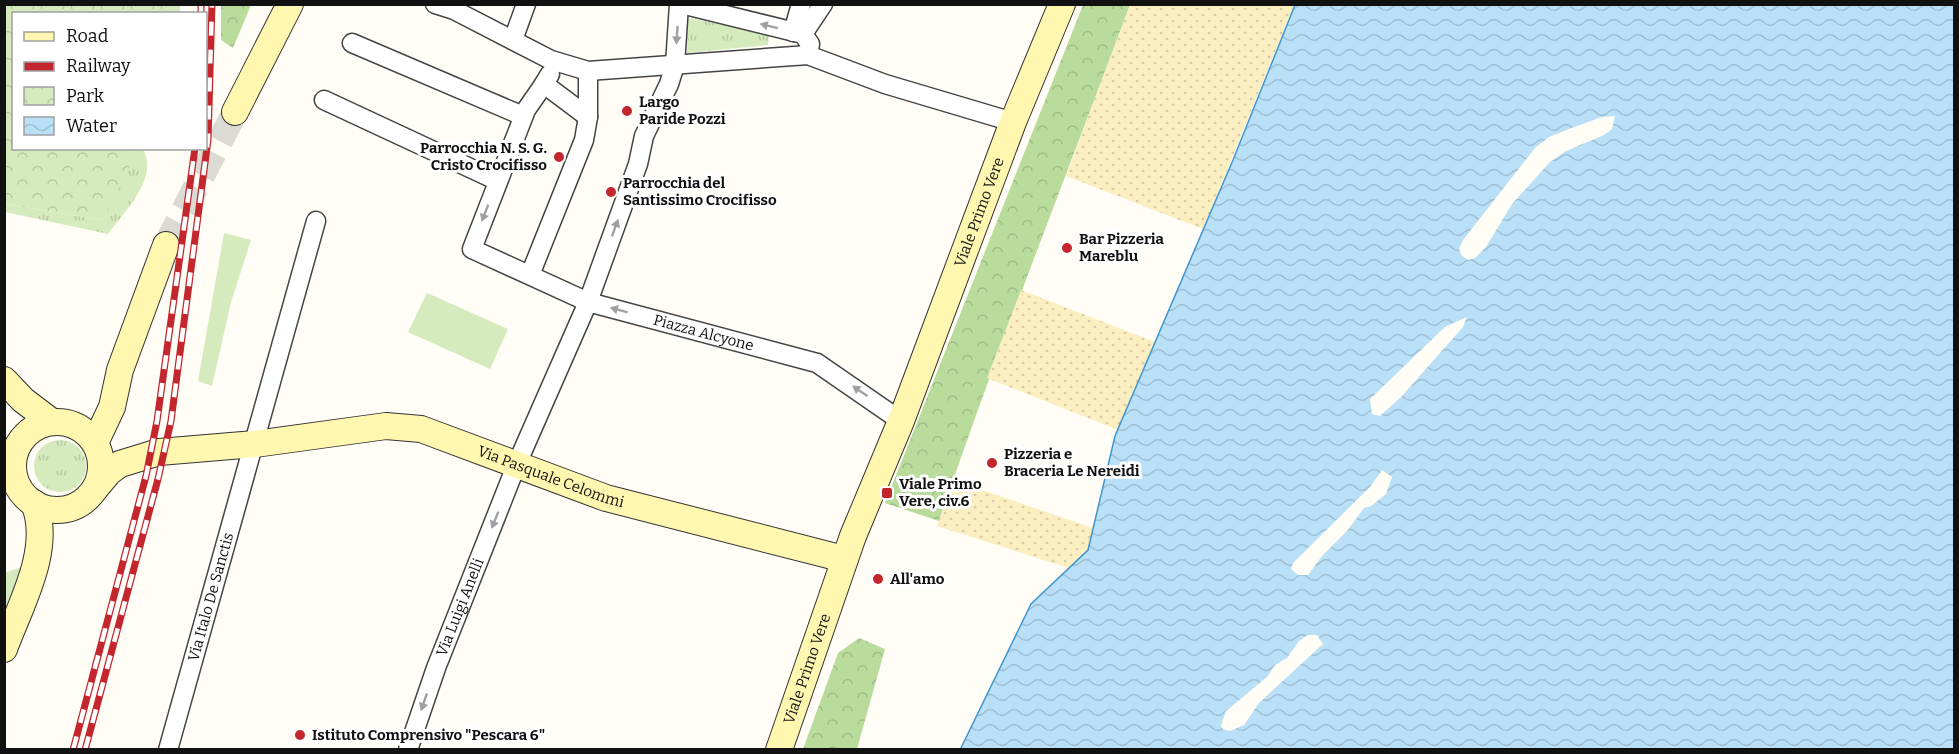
<svg xmlns="http://www.w3.org/2000/svg" width="1959" height="754" font-family="Bitter,serif">
<defs>
<pattern id="grass-tufts" width="24" height="20" patternUnits="userSpaceOnUse" patternTransform="scale(1.5)"><rect width="24" height="20" fill="#d5ebbd"/><path d="M3 7l-1-3M5 7V3M7 7l1-3M15 17l-1-3M17 17v-4M19 17l1-3" fill="none" stroke="#b6c8a1"/></pattern>
<pattern id="forest-crowns" width="20" height="18" patternUnits="userSpaceOnUse" patternTransform="scale(1.5)"><rect width="20" height="18" fill="#b9dc9c"/><path d="M2 6a3 3 0 1 1 6 0M12 15a3 3 0 1 1 6 0" fill="none" stroke="#9ebc85"/></pattern>
<pattern id="sand-dots" width="8" height="8" patternUnits="userSpaceOnUse" patternTransform="scale(1.5)"><rect width="8" height="8" fill="#fbeec1"/><path d="M2 2h.1M6 6h.1" fill="none" stroke="#d6cba5" stroke-width="1.8" stroke-linecap="round"/></pattern>
<pattern id="park-crowns" width="20" height="18" patternUnits="userSpaceOnUse" patternTransform="scale(1.5)"><rect width="20" height="18" fill="#d5ebbd"/><path d="M2 6a3 3 0 1 1 6 0M12 15a3 3 0 1 1 6 0" fill="none" stroke="#b6c8a1"/></pattern>
<pattern id="water-waves" width="16" height="10" patternUnits="userSpaceOnUse" patternTransform="scale(1.5)"><rect width="16" height="10" fill="#b9e0f7"/><path d="M0 5q4-4 8 0t8 0" fill="none" stroke="#9ebfd3"/></pattern>
</defs>
<rect width="100%" height="100%" fill="#fffdf5"/>
<path fill="url(#grass-tufts)" d="M688,18L769,34L768,45L687,53Z
M128,149H143C159,179 125,210 108,234L5,212L4,204L103,220L136,152Z
M34 466a26 26 0 1 1 52 0a26 26 0 1 1-52 0Z"/>
<path fill="url(#forest-crowns)" d="M221,5H251L233,48L221,40Z
M1083,5H1130C1066,177 998,347 939,521L885,503Z
M859,638L885,649L857,749H803L838,653Z"/>
<path fill="url(#sand-dots)" d="M1130,5H1294L1203,229L1066,176Z
M1021,290L1155,342L1118,430L987,378Z
M953,480L1093,528L1088,550L1069,568L937,526Z"/>
<path fill="url(#park-crowns)" d="M4,5H180V13L14,14V148H128L137,153L103,220L5,204Z"/>
<path fill="#d5ebbd" d="M224,233L251,240L231,302L212,386L198,381Z
M427,293L508,329L490,369L408,332Z
M24,566L5,620V573Z"/>
<path fill="url(#water-waves)" stroke="#3f96cf" stroke-width="1.5" d="M1295,5H1954V749L960,750L1031,604L1088,550L1115,436L1233,160Z"/>
<path fill="#fffdf5" d="M1615,116L1612,129L1604,135L1566,151L1550,162L1512,204L1486,247L1475,258L1468,260L1462,256L1459,249L1463,240L1535,148L1549,137L1569,129L1602,117Z
M1467,317L1463,327L1401,397L1380,416L1372,414L1370,399L1445,327Z
M1382,470L1392,477L1386,494L1371,506L1364,508L1347,531L1322,556L1308,575H1298L1291,569L1293,563L1370,487Z
M1308,635H1317L1323,644L1259,703L1244,725L1230,731L1223,729L1221,726L1226,711L1267,677L1275,665L1287,658L1299,641Z"/>
<g fill="none" stroke-linecap="round" stroke-linejoin="round">
<path stroke="#dbdad3" stroke-width="26" stroke-dasharray="26 13" stroke-linecap="butt" d="M166,245L235,112"/>
<g stroke="#444" stroke-width="21">
<g id="street">
<path d="M435,4L454,10L551,60L588,71L808,55L885,84L1013,122"/>
<path d="M681,4L803,34L810,44L808,55"/>
<path d="M793,32L801,4"/>
<path d="M803,34L823,4"/>
<path d="M513,40L526,4"/>
<path d="M352,43L523,116"/>
<path d="M550,74L544,84L588,117V71"/>
<path id="s1" d="M544,84L526,110L472,249L588,302L817,363L901,421"/>
<path d="M324,100L498,181"/>
<path d="M530,275L584,140L588,117"/>
<path id="s2" d="M168,750L316,221"/>
<path id="s3" d="M408,750L436,668L516,466L588,302L638,164L644,136L669,84L675,65L679,4"/>
</g>
</g>
<g stroke="#333" stroke-width="28">
<g id="secondary">
<path d="M235,112L290,4"/>
<path d="M4,380L23,400L52,422"/>
<circle cx="57" cy="466" r="44"/>
<path d="M95,443L112,407L120,370L166,245"/>
<path id="s4" d="M94,490L109,472L120,464L159,452L255,444L386,426L421,429L606,498L844,559"/>
<path d="M4,649C20,605 53,549 34,503"/>
<path id="s5" d="M779,750L853,536L901,421L1013,122L1062,4"/>
</g>
</g>
<use href="#street" stroke="#fff" stroke-width="18"/>
<use href="#secondary" stroke="#fff6b0" stroke-width="26"/>
<g stroke="#c4262e" stroke-width="7">
<path id="rail" d="M201,14V4
M73,750L146,476L157,421L195,148
M85,750L158,479L171,421L208,140L212,4"/>
</g>
<use href="#rail" stroke="#fff" stroke-width="4.5" stroke-dasharray="14" stroke-linecap="butt"/>
</g>
<defs><path id="oneway-solid" d="M-6-.8H1V-3.2L6.5 0L1 3.2V.8H-6Z" transform="scale(1.5)"/></defs>
<g fill="#a0a0a0">
<use href="#oneway-solid" transform="translate(769 26) rotate(-166)"/>
<use href="#oneway-solid" transform="translate(677 35) rotate(94)"/>
<use href="#oneway-solid" transform="translate(485 213) rotate(111)"/>
<use href="#oneway-solid" transform="translate(615 228) rotate(-70)"/>
<use href="#oneway-solid" transform="translate(619 310) rotate(-165)"/>
<use href="#oneway-solid" transform="translate(860 391) rotate(-146)"/>
<use href="#oneway-solid" transform="translate(495 520) rotate(112)"/>
<use href="#oneway-solid" transform="translate(424 702) rotate(109)"/>
</g>
<g fill="#c4262e" stroke="#fff" stroke-width="2">
<circle cx="627" cy="111" r="6"/>
<circle cx="559" cy="157" r="6"/>
<circle cx="611" cy="192" r="6"/>
<circle cx="1067" cy="248" r="6"/>
<circle cx="992" cy="463" r="6"/>
<rect x="881" y="487" width="12" height="12" rx="3"/>
<circle cx="878" cy="579" r="6"/>
<circle cx="300" cy="735" r="6"/>
</g>
<g text-anchor="middle" stroke-width="6" stroke-linejoin="round" paint-order="stroke">
<g font-size="15" font-weight="bold" fill="#111" stroke="#fff" text-anchor="start">
<text x="639" y="107">Largo<tspan x="639" dy="17">Paride Pozzi</tspan></text>
<text x="547" y="153" text-anchor="end">Parrocchia N. S. G.<tspan x="547" dy="17">Cristo Crocifisso</tspan></text>
<text x="623" y="188">Parrocchia del<tspan x="623" dy="17">Santissimo Crocifisso</tspan></text>
<text x="1079" y="244">Bar Pizzeria<tspan x="1079" dy="17">Mareblu</tspan></text>
<text x="1004" y="459">Pizzeria e<tspan x="1004" dy="17">Braceria Le Nereidi</tspan></text>
<text x="899" y="489">Viale Primo<tspan x="899" dy="17">Vere, civ.6</tspan></text>
<text x="890" y="584">All'amo</text>
<text x="312" y="740">Istituto Comprensivo "Pescara 6"</text>
</g>
<g font-size="15" fill="#111" stroke="#fff">
<text dy="5" stroke="none"><textPath href="#s5" startOffset="574">Viale Primo Vere</textPath></text>
<text dy="5" stroke="none"><textPath href="#s1" startOffset="428">Piazza Alcyone</textPath></text>
<text dy="5" stroke="none"><textPath href="#s4" startOffset="480">Via Pasquale Celommi</textPath></text>
<text dy="5" stroke="none"><textPath href="#s2" startOffset="159">Via Italo De Sanctis</textPath></text>
<text dy="5" stroke="none"><textPath href="#s3" startOffset="152">Via Luigi Anelli</textPath></text>
<text dy="5" stroke="none"><textPath href="#s5" startOffset="86">Viale Primo Vere</textPath></text>
</g>
</g>
<rect width="1959" height="754" fill="none" stroke="#111111" stroke-width="12"/>
<rect x="12" y="12" width="195" height="138" fill="#ffffff" stroke="#a0a0a0" stroke-width="1.5"/>
<rect x="24" y="32" width="30" height="9" fill="#fff6b0" stroke="#a0a0a0" stroke-width="1.5"/>
<text x="66" y="42" font-size="18" fill="#111111">Road</text>
<rect x="24" y="62" width="30" height="9" fill="#c4262e" stroke="#a0a0a0" stroke-width="1.5"/>
<text x="66" y="72" font-size="18" fill="#111111">Railway</text>
<rect x="24" y="87" width="30" height="18" fill="url(#park-crowns)" stroke="#a0a0a0" stroke-width="1.5"/>
<text x="66" y="102" font-size="18" fill="#111111">Park</text>
<rect x="24" y="117" width="30" height="18" fill="url(#water-waves)" stroke="#a0a0a0" stroke-width="1.5"/>
<text x="66" y="132" font-size="18" fill="#111111">Water</text>
</svg>
